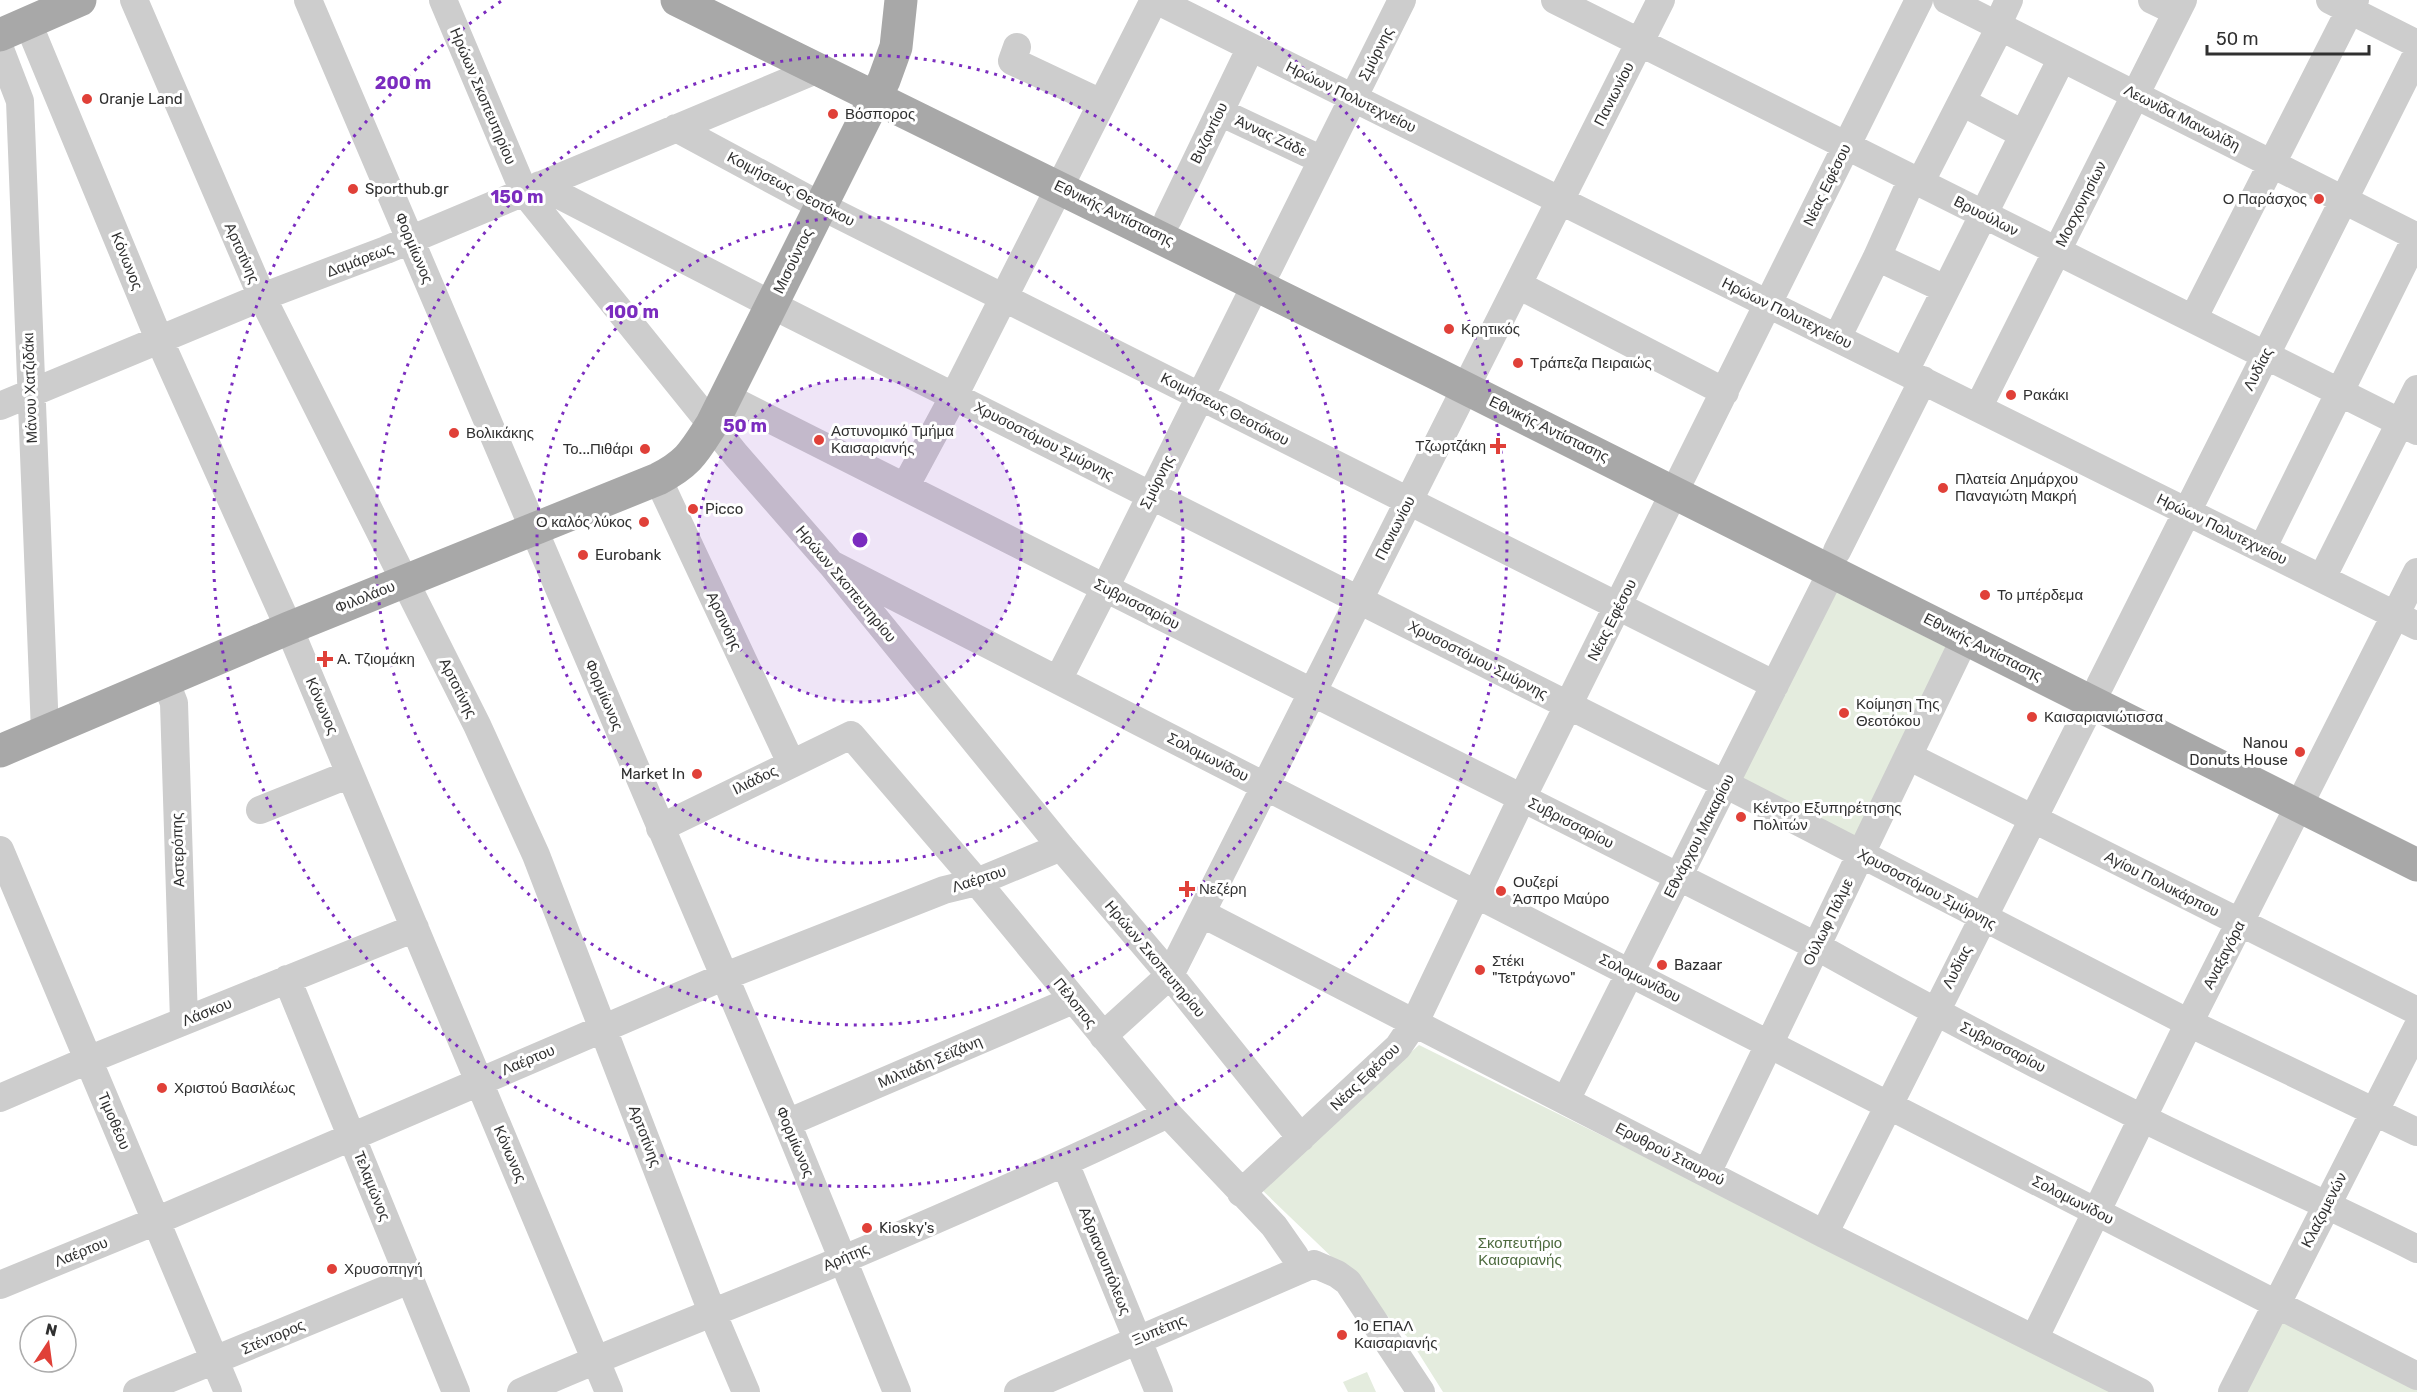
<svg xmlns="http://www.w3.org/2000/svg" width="2417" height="1392" font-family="Rubik,sans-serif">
<rect width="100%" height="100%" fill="#fff"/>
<path fill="#e4ecde" d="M1832,590L1954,651L1859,840L1736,780Z
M1419,1045L2121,1392H1443L1411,1341L1340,1265L1260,1188Z
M2285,1298L2417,1365V1392H2240Z
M1367,1372L1376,1392H1348L1343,1382Z"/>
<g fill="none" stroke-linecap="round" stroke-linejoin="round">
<path stroke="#cdcdcd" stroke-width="28" d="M134,0L262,297L477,725L536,855L712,1312L746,1392
M308,0L787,1123L897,1392
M443,0L524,192L736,455L831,564L1061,847L1170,975L1301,1138
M1156,0L2417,626
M1555,0L2417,431
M1947,0L2417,237
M2152,0L2177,12
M2330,0L2417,44
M28,23L159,339L289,628L609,1392
M1997,26L2009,0
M1017,47L1012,61L1101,103
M0,49L20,101L45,732
M1962,102L2023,134
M1220,112L1322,160
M676,128L821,206L1775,685
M1920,183L2000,27
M540,185L772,305L1725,784L2189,1023L2417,1132
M1168,219L1251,47
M1877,257L1945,289
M1268,269L1402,0
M1518,285L1725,392
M2193,319L2355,0
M1837,338L1877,257L1912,179
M1905,371L2062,58
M726,397L1816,946C1923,1006 2032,1063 2142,1118C2233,1163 2326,1203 2417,1249
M0,406L262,297L386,250L818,69
M1978,408L2183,0
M658,479L791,763
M905,487L954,396L1154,0
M2262,549L2417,236
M1837,551L1923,380
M831,564L2417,1376
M2322,578L2417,389
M165,680L174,703L184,1021
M1058,680L1105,588L1256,284
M2100,685L2417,54
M1908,756L2417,1011
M260,810L350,774
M660,828L851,735L977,882L1168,1114L1274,1226L1295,1256L1300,1269
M0,850L228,1392
M1201,913L1824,1234L2140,1392
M287,979L456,1392
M1103,1036L1170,975L1661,0
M0,1098L88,1060L415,928
M1566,1100L1832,571
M787,1123L1073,1000
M1065,1163L1159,1392
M1707,1173L1965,638
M1241,1193L1398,1047L1415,1022L1522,798L1919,0
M1824,1234L2092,702
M0,1285L156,1221L723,977L944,890L977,882L1061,847
M2034,1339L2189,1023L2417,572
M137,1392L409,1280
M521,1392C628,1345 737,1304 844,1259C953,1213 1062,1165 1168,1114
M1018,1392L1314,1264L1337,1274L1348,1282L1421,1392
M2232,1392L2417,1028"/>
<path stroke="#a8a8a8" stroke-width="33" d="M677,0L1433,372L2417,865
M0,35L80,0
M0,751L289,628L658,479C689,463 694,452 712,424L884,80L896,47L901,0"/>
</g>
<circle cx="860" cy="540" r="162" fill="#7b2cbf" fill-opacity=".12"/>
<g fill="none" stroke="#7b2cbf" stroke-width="3" stroke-dasharray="3 6">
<circle cx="860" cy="540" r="162"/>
<circle cx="860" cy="540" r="323"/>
<circle cx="860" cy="540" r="485"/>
<path d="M1217 0A647 647 0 1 1 503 0"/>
</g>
<g fill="#e04038" stroke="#fff" stroke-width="2">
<circle cx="87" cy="99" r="6"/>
<circle cx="833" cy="114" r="6"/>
<circle cx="353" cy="189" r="6"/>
<circle cx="2319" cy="199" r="6"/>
<circle cx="1449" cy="329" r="6"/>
<circle cx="1518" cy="363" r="6"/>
<circle cx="2011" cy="395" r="6"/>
<circle cx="454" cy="433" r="6"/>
<circle cx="819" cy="440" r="6"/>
<path d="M1495 437h6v6h6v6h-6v6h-6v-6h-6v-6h6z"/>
<circle cx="645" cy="449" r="6"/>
<circle cx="1943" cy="488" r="6"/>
<circle cx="693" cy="509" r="6"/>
<circle cx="644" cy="522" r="6"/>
<circle cx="583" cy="555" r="6"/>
<circle cx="1985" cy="595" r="6"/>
<path d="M322 650h6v6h6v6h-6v6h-6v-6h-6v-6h6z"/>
<circle cx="1844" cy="713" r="6"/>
<circle cx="2032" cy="717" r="6"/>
<circle cx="2300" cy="752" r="6"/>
<circle cx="697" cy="774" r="6"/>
<circle cx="1741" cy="817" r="6"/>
<path d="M1184 880h6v6h6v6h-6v6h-6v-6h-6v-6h6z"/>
<circle cx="1501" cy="891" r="6"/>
<circle cx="1662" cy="965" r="6"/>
<circle cx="1480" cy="970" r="6"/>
<circle cx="162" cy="1088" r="6"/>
<circle cx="867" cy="1228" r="6"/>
<circle cx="332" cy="1269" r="6"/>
<circle cx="1342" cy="1335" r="6"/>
</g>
<g text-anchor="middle" stroke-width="6" stroke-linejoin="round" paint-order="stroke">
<g font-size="15" fill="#303030" stroke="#fff">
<text transform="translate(1376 54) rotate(-63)" y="5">Σμύρνης</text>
<text transform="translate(1614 94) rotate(-63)" y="5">Πανιωνίου</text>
<text transform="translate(483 96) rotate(67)" y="5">Ηρώων Σκοπευτηρίου</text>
<text transform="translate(1351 97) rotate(26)" y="5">Ηρώων Πολυτεχνείου</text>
<text transform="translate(2182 118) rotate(27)" y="5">Λεωνίδα Μανωλίδη</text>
<text transform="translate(1209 133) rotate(-64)" y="5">Βυζαντίου</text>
<text transform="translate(1271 136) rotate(25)" y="5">Άννας Ζάδε</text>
<text transform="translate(1827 185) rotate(-64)" y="5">Νέας Εφέσου</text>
<text transform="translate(791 189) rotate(28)" y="5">Κοιμήσεως Θεοτόκου</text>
<text transform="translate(2081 204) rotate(-63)" y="5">Μοσχονησίων</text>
<text transform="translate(1114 213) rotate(26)" y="5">Εθνικής Αντίστασης</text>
<text transform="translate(1986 216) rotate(27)" y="5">Βρυούλων</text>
<text transform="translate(414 248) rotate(67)" y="5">Φορμίωνος</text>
<text transform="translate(242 253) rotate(66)" y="5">Αρτοτίνης</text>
<text transform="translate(360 260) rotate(-21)" y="5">Δαμάρεως</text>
<text transform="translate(127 261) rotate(68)" y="5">Κόνωνος</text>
<text transform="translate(793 261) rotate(-64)" y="5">Μισούντος</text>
<text transform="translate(1787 313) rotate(26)" y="5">Ηρώων Πολυτεχνείου</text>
<text transform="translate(2258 369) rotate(-63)" y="5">Λυδίας</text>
<text transform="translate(30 388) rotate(-92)" y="5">Μάνου Χατζιδάκι</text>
<text transform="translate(1225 409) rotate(27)" y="5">Κοιμήσεως Θεοτόκου</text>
<text transform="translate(1549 429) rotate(26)" y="5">Εθνικής Αντίστασης</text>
<text transform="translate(1044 441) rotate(27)" y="5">Χρυσοστόμου Σμύρνης</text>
<text transform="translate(1157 482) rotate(-64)" y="5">Σμύρνης</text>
<text transform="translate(1395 528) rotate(-63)" y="5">Πανιωνίου</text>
<text transform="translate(2222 529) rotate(26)" y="5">Ηρώων Πολυτεχνείου</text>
<text transform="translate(846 584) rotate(50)" y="5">Ηρώων Σκοπευτηρίου</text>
<text transform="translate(365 597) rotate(-22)" y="5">Φιλολάου</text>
<text transform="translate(1137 604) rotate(27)" y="5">Συβρισσαρίου</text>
<text transform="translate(1612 620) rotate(-63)" y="5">Νέας Εφέσου</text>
<text transform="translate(724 621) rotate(65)" y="5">Αρσινόης</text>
<text transform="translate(1983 647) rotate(27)" y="5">Εθνικής Αντίστασης</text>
<text transform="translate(1478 660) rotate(27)" y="5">Χρυσοστόμου Σμύρνης</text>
<text transform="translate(458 688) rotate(63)" y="5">Αρτοτίνης</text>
<text transform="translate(604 695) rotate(67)" y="5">Φορμίωνος</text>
<text transform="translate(322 706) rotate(67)" y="5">Κόνωνος</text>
<text transform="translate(1208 757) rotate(27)" y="5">Σολομωνίδου</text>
<text transform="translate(755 780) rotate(-26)" y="5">Ιλιάδος</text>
<text transform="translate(1571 823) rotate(27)" y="5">Συβρισσαρίου</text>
<text transform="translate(1699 836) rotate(-63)" y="5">Εθνάρχου Μακαρίου</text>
<text transform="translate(178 850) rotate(-92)" y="5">Αστερόπης</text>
<text transform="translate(979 879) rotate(-18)" y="5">Λαέρτου</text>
<text transform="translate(2162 884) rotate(27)" y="5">Αγίου Πολυκάρπου</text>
<text transform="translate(1927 889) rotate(28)" y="5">Χρυσοστόμου Σμύρνης</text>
<text transform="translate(1828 922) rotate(-64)" y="5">Ούλωφ Πάλμε</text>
<text transform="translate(2224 955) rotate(-63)" y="5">Αναξαγόρα</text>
<text transform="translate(1155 959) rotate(50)" y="5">Ηρώων Σκοπευτηρίου</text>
<text transform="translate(1957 967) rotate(-63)" y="5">Λυδίας</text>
<text transform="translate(1640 978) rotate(27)" y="5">Σολομωνίδου</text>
<text transform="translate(1075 1003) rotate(51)" y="5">Πέλοπος</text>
<text transform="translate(207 1012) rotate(-22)" y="5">Λάσκου</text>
<text transform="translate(2003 1047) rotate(27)" y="5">Συβρισσαρίου</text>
<text transform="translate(528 1060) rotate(-23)" y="5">Λαέρτου</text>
<text transform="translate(930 1062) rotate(-23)" y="5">Μιλτιάδη Σεϊζάνη</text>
<text transform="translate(1365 1077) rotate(-44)" y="5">Νέας Εφέσου</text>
<text transform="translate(114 1121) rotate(67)" y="5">Τιμοθέου</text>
<text transform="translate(645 1136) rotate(69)" y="5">Αρτοτίνης</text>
<text transform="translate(795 1142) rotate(67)" y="5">Φορμίωνος</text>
<text transform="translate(510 1154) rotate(67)" y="5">Κόνωνος</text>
<text transform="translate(1670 1154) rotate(27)" y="5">Ερυθρού Σταυρού</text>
<text transform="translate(372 1186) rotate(68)" y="5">Τελαμώνος</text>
<text transform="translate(2073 1200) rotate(27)" y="5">Σολομωνίδου</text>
<text transform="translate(2324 1210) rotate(-63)" y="5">Κλαζομενών</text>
<text transform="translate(81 1252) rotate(-22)" y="5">Λαέρτου</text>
<text transform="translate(846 1257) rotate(-23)" y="5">Αρήτης</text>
<text transform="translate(1105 1261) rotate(68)" y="5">Αδριανουπόλεως</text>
<text transform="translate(1159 1330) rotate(-23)" y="5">Ξυπέτης</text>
<text transform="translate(273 1337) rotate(-23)" y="5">Στέντορος</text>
</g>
<g font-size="15" fill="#303030" stroke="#fff" text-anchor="start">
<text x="99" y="104">Oranje Land</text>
<text x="845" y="119">Βόσπορος</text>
<text x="365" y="194">Sporthub.gr</text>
<text x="2307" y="204" text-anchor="end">Ο Παράσχος</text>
<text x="1461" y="334">Κρητικός</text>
<text x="1530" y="368">Τράπεζα Πειραιώς</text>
<text x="2023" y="400">Ρακάκι</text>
<text x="831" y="436">Αστυνομικό Τμήμα<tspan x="831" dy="17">Καισαριανής</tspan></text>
<text x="466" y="438">Βολικάκης</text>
<text x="1486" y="451" text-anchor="end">Τζωρτζάκη</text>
<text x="633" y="454" text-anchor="end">Το...Πιθάρι</text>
<text x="1955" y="484">Πλατεία Δημάρχου<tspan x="1955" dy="17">Παναγιώτη Μακρή</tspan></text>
<text x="705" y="514">Picco</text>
<text x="632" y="527" text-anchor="end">Ο καλός λύκος</text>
<text x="595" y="560">Eurobank</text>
<text x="1997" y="600">Το μπέρδεμα</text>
<text x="337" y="664">Α. Τζιομάκη</text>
<text x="1856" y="709">Κοίμηση Της<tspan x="1856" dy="17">Θεοτόκου</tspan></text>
<text x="2044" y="722">Καισαριανιώτισσα</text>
<text x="2288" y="748" text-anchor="end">Nanou<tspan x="2288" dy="17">Donuts House</tspan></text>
<text x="685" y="779" text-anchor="end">Market In</text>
<text x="1753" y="813">Κέντρο Εξυπηρέτησης<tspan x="1753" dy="17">Πολιτών</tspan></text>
<text x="1513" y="887">Ουζερί<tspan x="1513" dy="17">Άσπρο Μαύρο</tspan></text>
<text x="1199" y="894">Νεζέρη</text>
<text x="1492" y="966">Στέκι<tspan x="1492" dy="17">"Τετράγωνο"</tspan></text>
<text x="1674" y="970">Bazaar</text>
<text x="174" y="1093">Χριστού Βασιλέως</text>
<text x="879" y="1233">Kiosky's</text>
<text x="344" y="1274">Χρυσοπηγή</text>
<text x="1354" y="1331">1ο ΕΠΑΛ<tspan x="1354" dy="17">Καισαριανής</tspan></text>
</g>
<g font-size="15" fill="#4d6a3e" stroke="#fff">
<text x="1520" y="1248">Σκοπευτήριο<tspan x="1520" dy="17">Καισαριανής</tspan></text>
</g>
</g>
<circle cx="860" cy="540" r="9" fill="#7b2cbf" stroke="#fff" stroke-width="3"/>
<g font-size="18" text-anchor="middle" font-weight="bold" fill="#7b2cbf" stroke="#fff" stroke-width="6" stroke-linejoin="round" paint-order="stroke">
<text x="403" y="89">200 m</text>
<text x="517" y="203">150 m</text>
<text x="632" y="318">100 m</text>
<text x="745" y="432">50 m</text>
</g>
<g transform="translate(48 1344) rotate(13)"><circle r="28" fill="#ffffff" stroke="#acacac" stroke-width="1.5"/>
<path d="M0-4.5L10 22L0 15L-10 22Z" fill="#e04038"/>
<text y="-9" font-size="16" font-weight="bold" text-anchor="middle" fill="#303030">N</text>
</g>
<path d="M2207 45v9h162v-9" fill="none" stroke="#303030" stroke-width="3"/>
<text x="2216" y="45" font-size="18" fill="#303030" stroke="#ffffff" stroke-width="4.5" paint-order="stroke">50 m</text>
</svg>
